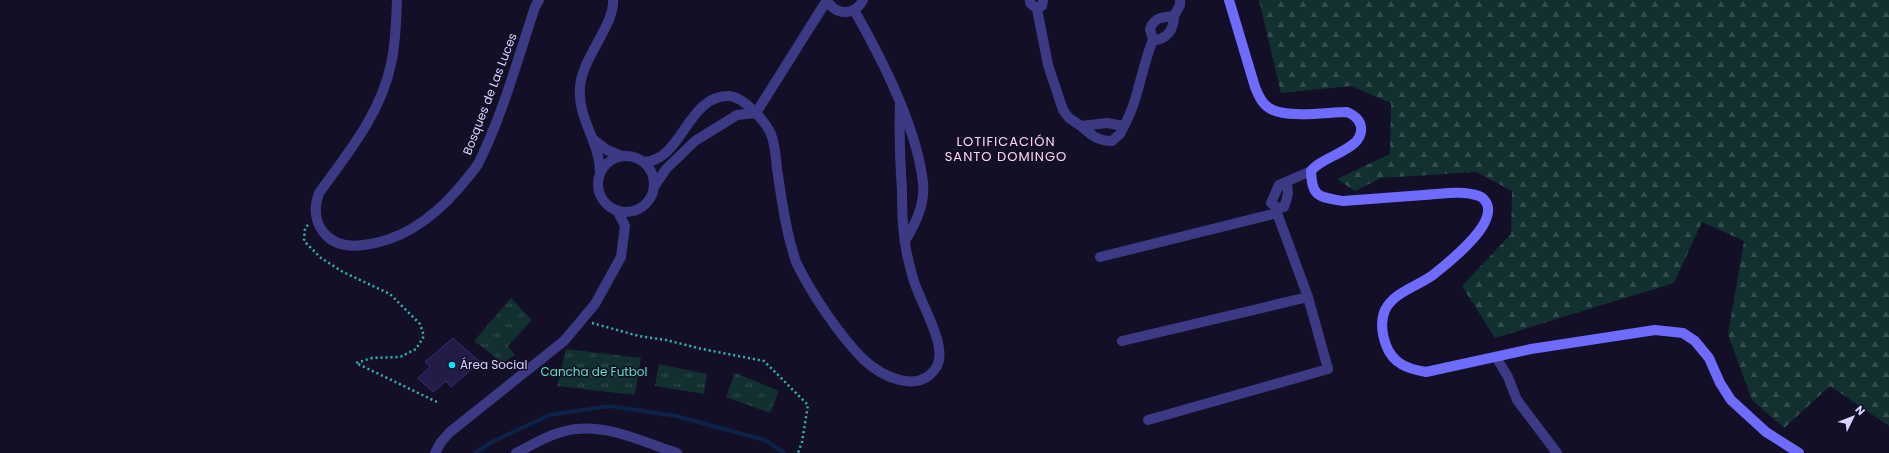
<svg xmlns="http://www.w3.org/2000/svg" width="1889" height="453" font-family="Poppins,sans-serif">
<defs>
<pattern id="forest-firs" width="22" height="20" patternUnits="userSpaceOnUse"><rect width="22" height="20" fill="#12302f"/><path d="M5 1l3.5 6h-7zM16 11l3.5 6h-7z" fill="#344d4e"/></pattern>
<pattern id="park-tufts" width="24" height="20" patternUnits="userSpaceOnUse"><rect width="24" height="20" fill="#12302f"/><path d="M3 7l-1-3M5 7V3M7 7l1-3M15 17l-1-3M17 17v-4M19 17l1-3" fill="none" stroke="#344d4e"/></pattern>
</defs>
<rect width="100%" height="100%" fill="#130f26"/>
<path fill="url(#forest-firs)" d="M1259,0H1889V426L1830,386L1784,428L1752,400L1728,335L1744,241L1702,222L1674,283L1495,338L1462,286L1511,234L1512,191L1476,172L1381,178L1355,191L1337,179L1390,154L1391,103L1351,86L1281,93Z"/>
<path fill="url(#park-tufts)" d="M511,298L532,320L508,346L515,355L503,363L474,341Z
M566,349L641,358L635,395L557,386Z
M659,364L707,374L704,394L655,386Z
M735,373L779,391L770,413L726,397Z"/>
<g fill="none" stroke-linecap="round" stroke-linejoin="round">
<path stroke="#0c2248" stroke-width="4" d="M475,453L490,443L549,415L610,406L676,416L765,440L784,453"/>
</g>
<path fill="#241b47" stroke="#3b2d73" d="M453,338L480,362L451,387L446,381L433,392L418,378L430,367L425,362Z"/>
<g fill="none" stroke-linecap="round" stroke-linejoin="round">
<path stroke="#2fb8b0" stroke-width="2.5" stroke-dasharray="2 3" stroke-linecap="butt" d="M308,225L305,228L304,241L321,258L343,272L390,294L420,324L424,336L416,349L400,357L372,358L356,363L439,403
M592,323L639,336L666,340L702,349L764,361L808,405L802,442L798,453"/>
<path stroke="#3d3a85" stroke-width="10" d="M397,0C396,21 396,43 391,64C381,113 348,153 319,193C314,207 314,221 324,233C334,245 348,247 363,245C402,241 434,217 459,188C465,180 473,172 478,164C502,117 518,58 535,7L539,0
M827,0C835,16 855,16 863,0
M1030,0V3L1037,9L1042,6L1043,0
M1037,9L1048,65L1063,110L1069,118L1081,126
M854,10C882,59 917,127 923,183C925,204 916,223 905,241
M1174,16C1174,29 1167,40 1153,40L1150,29C1154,17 1163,17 1174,16Z
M1174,16L1180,5V0
M756,113L827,0
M1107,123L1124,126L1120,134L1112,141C1098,141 1091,135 1081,126Z
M1124,126C1139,99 1141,68 1153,40
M594,140L607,150L622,156
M598 184a28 28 0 1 1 56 0a28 28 0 1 1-56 0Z
M644,162C683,160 687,95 729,96C744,97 765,121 771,134C775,144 776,158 777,169C781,194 784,220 791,245C793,251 794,258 797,264C811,293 840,336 863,359C881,376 920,396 937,366C948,345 919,301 913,278C908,261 904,242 903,225C902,213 902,201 902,190C900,161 899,133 900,104
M600,172C600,142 577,118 580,87C582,58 615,24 613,0
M654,187L666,169L695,141L737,115L756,113
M1278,208L1271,203L1279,185L1311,171
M1278,208L1284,207C1287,198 1290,192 1286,183
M1100,257L1277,213
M1122,341L1308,297
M1496,357L1508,377L1517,400L1557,453
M1148,420L1328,369L1308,297L1277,213L1278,208
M435,453L441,442L450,432L564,341L595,304L621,257L625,226L617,210
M516,453C534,444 555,431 576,429C611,425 645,443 677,453"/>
<path stroke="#6f6bff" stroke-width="10" d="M1229,0L1255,87C1258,94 1261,103 1269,108C1287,119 1327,112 1347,112C1354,115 1360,119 1361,127C1364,150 1323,155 1311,171C1312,197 1318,197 1343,201C1370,199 1397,197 1424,195C1442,194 1462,190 1479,196C1482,197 1485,200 1487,204C1496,226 1449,262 1433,275C1418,286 1394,292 1385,310C1380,322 1382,334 1386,345C1393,364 1408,369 1426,372L1531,349L1655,330L1683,333L1695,341L1709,358L1720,383L1731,400L1766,432L1799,453"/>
</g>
<circle fill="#00e5ff" stroke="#130f26" stroke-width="1.5" cx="452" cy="365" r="4"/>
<g text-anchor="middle" stroke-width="3" stroke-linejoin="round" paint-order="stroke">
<g font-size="12" fill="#d9d4ff" stroke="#130f26">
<text transform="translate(490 94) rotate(-69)" y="4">Bosques de Las Luces</text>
</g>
<g font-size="12" fill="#d9d4ff" stroke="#130f26" text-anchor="start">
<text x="460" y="369">Área Social</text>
</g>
<g font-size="12" fill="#5fe0c0" stroke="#130f26">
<text x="594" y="376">Cancha de Futbol</text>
</g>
<g font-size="13" letter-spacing="1" fill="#ffd6f0" stroke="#130f26">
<text x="1006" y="146">LOTIFICACIÓN<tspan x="1006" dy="15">SANTO DOMINGO</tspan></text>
</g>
</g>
<g transform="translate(1853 417) rotate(47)" stroke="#130f26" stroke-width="3" paint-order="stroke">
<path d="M0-3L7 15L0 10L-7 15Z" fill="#d9d4ff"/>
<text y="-6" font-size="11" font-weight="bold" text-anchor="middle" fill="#d9d4ff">N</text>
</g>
</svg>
